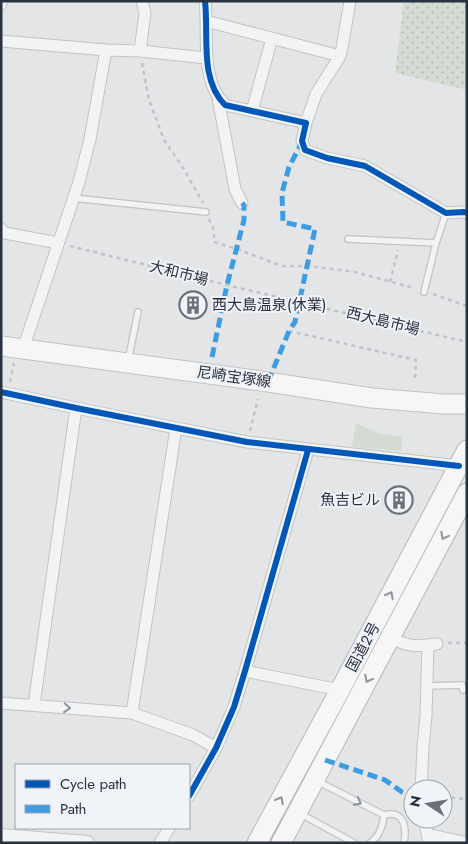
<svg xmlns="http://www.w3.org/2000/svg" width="468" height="844" font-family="Jost,'Noto Sans JP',sans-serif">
<defs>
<pattern id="park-dots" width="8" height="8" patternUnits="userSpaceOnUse" patternTransform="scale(1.25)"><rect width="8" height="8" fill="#d3dbd3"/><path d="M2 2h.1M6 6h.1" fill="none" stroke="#b5bcb6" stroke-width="1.8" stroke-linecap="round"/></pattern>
</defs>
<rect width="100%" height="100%" fill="#e3e5e7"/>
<path fill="url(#park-dots)" d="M404,1H467V90L395,73Z"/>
<path fill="#d3dbd3" d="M356,423L378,433L403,437L401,451L352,447Z"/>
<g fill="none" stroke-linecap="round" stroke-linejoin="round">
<g stroke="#c1c3c5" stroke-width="8">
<path id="service" d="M73,198L206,212
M348,239L436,243L446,213
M424,292L436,243
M128,361L138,312
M428,686L462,685L463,690
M317,781L384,815C383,825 379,837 370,843
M299,813L354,843
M384,815C404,810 407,827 404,843"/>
</g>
<g stroke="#c1c3c5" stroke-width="13">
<path id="minor" d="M205,1C209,35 199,79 225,105L306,123L302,141L305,150L327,158L365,166L446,213L464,212L467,213
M1,4L2,1
M206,21L340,56L342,48L350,1
M1,41L106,50L140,51L145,13L142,1
M140,51L206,58
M218,98L235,189L242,203
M252,111L272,38
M306,123L316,94L340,56
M1,229L5,233L58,243
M23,349L79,182L90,139L106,50
M1,392L76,408L247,442L459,466
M390,637C409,648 416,646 437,644
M245,671L340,690
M1,703L132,713L193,735L216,748
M34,705L76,408
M132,713L176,428
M421,789L423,747L426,715L428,645
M189,796L216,748L234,707L245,671L308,450
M424,819L429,843
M427,834L467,843
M160,843L169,828"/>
</g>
<g stroke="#c1c3c5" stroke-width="16">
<path id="tertiary" d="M1,836L87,843"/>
</g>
<g stroke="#bfc2c5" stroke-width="21">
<path id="primary" d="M1,346L254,380L372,398L444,404H467"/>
</g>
<g stroke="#b5b8bc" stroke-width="21">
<path id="trunk" d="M257,843L340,690L467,450
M281,843L467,493"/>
</g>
<path stroke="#c1c3c8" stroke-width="2.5" stroke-dasharray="4 4" stroke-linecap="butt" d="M142,63L149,100L164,140L182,166L203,203
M209,219L214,231V242L237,249L282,266H308L355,272L414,288
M70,246L227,285L467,342
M390,282L398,250
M433,294L467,306
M289,331L416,360L415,379
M10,382L14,363
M250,431L258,399
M448,643H467
M443,797L467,799"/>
<use href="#service" stroke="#f2f3f4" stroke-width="5.5"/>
<use href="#minor" stroke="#f2f3f4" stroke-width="11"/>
<use href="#tertiary" stroke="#f2f3f4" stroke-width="14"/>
<use href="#primary" stroke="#f6f6f7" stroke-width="19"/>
<use href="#trunk" stroke="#f6f6f7" stroke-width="19"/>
<path stroke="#3d9de3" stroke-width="5" stroke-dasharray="10 5" stroke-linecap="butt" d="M212,357L227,285L244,220V205L242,203
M268,382L289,331L295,322L315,229L283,222L282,193L289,167L302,142
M325,760L385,780L402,792L413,797"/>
<g stroke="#f0f3f7" stroke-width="9">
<path id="cycleway" d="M205,1C209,35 199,79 225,105L306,123L302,141L305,150L327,158L365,166L446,213L464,212L467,213
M1,392L76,408L247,442L459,466
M189,796L216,748L234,707L245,671L308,450"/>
</g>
<use href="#cycleway" stroke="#0057b8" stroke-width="6"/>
</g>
<defs><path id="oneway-chevron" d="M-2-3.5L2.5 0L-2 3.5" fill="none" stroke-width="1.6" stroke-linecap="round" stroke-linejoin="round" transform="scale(1.25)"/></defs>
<g stroke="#90949c">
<use href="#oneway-chevron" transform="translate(444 536) rotate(118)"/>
<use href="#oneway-chevron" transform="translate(390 595) rotate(-62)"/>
<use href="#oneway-chevron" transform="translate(368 679) rotate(118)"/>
<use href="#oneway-chevron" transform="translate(280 800) rotate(-62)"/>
</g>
<g stroke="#8e929a">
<use href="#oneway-chevron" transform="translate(67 708) rotate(5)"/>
<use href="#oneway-chevron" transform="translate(358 802) rotate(27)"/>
</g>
<defs>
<g id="building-ring" transform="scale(1.4375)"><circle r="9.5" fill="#f0f3f7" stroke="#6a717b" stroke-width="1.5"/><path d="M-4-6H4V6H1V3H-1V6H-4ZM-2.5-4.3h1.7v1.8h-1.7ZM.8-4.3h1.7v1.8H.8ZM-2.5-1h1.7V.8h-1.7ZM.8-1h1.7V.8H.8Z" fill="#6a717b"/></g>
</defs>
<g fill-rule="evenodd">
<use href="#building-ring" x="193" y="305"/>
<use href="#building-ring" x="399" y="500"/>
</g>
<g text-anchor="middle" stroke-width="4" stroke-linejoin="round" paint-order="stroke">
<g font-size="15" fill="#293241" stroke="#f0f3f7">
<text transform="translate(179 273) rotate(14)" y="5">大和市場</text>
<text transform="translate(383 321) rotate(14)" y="5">西大島市場</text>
<text transform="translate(234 377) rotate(8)" y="5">尼崎宝塚線</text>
<text transform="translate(363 647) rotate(-62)" y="5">国道2号</text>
</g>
<g font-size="15" fill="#293241" stroke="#f0f3f7" text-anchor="start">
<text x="212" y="310">西大島温泉(休業)</text>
<text x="380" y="505" text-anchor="end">魚吉ビル</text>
</g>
</g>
<rect width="468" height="844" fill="none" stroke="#293241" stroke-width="5"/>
<rect x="15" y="764" width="175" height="65" fill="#f0f3f7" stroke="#a0a6ae"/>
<rect x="25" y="780" width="25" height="8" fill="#0057b8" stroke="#a0a6ae"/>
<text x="60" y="789" font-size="15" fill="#293241">Cycle path</text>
<rect x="25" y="805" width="25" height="8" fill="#3d9de3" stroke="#a0a6ae"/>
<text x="60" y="814" font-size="15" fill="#293241">Path</text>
<g transform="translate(428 804) rotate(282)"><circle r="24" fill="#f0f3f7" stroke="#a0a6ae"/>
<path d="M0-4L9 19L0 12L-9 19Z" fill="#6a717b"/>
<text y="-8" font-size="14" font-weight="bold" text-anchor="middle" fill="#293241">N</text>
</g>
</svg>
